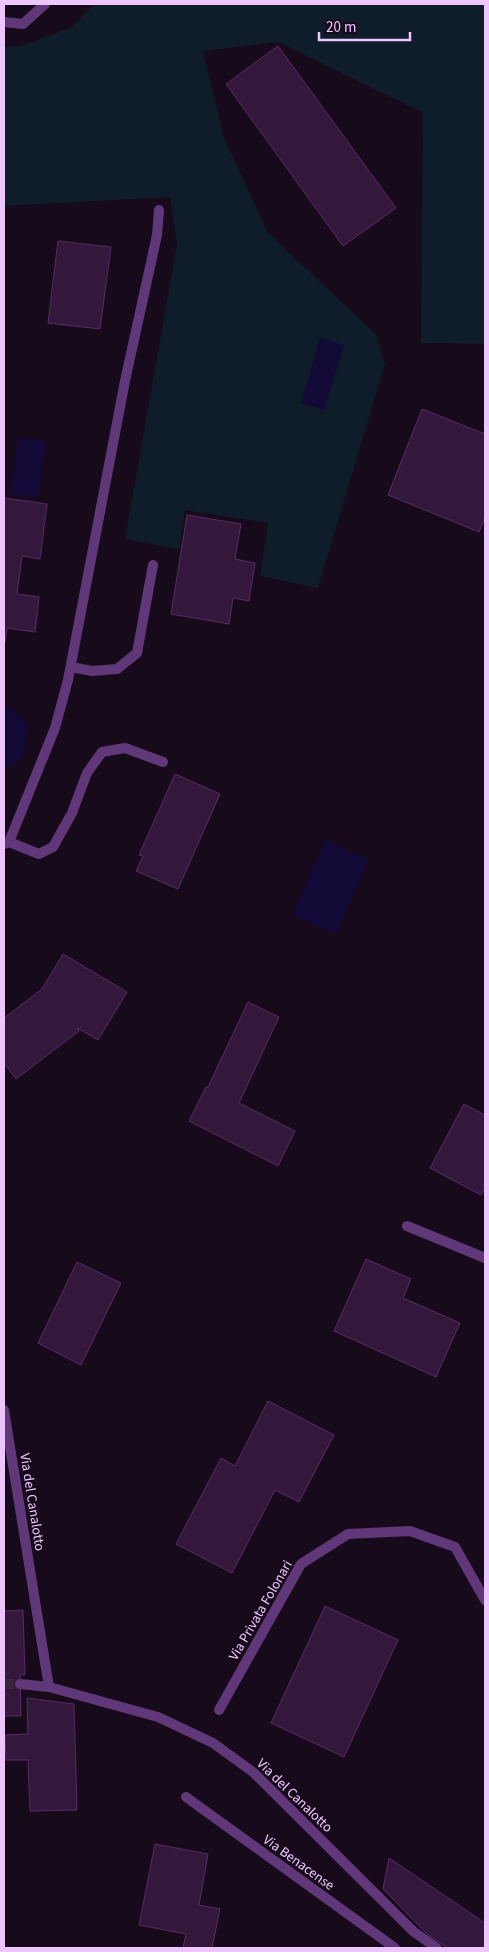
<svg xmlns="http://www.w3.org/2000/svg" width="489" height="1952" font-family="'Source Sans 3',sans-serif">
<rect width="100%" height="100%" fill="#170b1b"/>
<path fill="#0f1c29" d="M94,4H485V344L421,343L423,113L278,42L203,51L224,138L268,233L376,334L385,364L318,588L260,576L268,523L185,510L179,549L125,539L177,244L170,197L4,206V47L21,46L72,27Z"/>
<path fill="#130936" d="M320,338L344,345L324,410L301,403Z
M18,437L46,441L38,498L10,494Z
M9,706L29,725L24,753L12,767L4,766V708Z
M325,840L369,859L336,934L292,915Z"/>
<path fill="#34183c" stroke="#592a67" d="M278,46L396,208L343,246L226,84Z
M58,241L111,247L100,329L48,323Z
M422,409L485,434V517L479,532L388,495Z
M4,498L47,504L40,559L22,556L17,594L39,597L35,632L7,628L5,642L4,641Z
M187,515L241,524L235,559L255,563L249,601L233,598L229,624L171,614Z
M175,774L220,794L178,889L136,871L143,856L139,855Z
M63,954L127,992L98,1040L77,1028L79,1031L16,1079L4,1063V1018L42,989Z
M248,1002L279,1017L239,1103L295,1131L278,1166L189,1121L206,1087H208Z
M464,1104L485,1115V1188L481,1195L430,1168Z
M366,1259L411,1279L403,1298L460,1323L436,1377L334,1331Z
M77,1262L121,1283L81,1365L38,1343Z
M268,1401L334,1435L299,1502L275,1490L232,1573L176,1544L221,1458L235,1466Z
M325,1606L398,1640L344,1757L271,1723Z
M23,1610L25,1675H20L21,1716H4V1611Z
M27,1698L74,1704L77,1810L30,1811L28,1760H6L5,1735L28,1734Z
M155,1844L208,1854L199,1905L220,1909L212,1948H183L186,1934L139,1925Z
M389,1858L485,1923V1948H448L427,1934L383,1889Z"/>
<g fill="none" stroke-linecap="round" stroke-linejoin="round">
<path stroke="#37273d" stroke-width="10" stroke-dasharray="10 5" stroke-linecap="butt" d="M4,1684H20"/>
<path stroke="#603779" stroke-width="10" d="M4,22L23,24L45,4
M71,667L92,671L117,669L137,653L153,565
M9,842L39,854L53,847L72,813L87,773L102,752L125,748L163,762
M4,844L9,842L55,728L68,680L125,381L157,235L159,210"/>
<path stroke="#603779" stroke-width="10" d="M407,1226L485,1258
M4,1410L49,1687
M20,1684L49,1687L158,1717L213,1743L253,1772L414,1932L437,1948
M219,1710L301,1564L348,1534L410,1531L455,1547L485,1600
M186,1797L395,1948"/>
</g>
<g text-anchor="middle" stroke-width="4" stroke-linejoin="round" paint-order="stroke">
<g font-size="14" fill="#edc6fe" stroke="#170b1b">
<text transform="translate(33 1502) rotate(81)" y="5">Via del Canalotto</text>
<text transform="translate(260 1610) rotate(-60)" y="5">Via Privata Folonari</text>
<text transform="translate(295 1795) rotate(44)" y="5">Via del Canalotto</text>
<text transform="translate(299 1862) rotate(36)" y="5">Via Benacense</text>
</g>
</g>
<rect width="489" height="1952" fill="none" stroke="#edc6fe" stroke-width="10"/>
<path d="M319 32v8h91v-8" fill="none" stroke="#edc6fe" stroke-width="2.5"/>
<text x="326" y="32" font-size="15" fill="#edc6fe" stroke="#170b1b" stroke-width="4" paint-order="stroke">20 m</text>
</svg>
